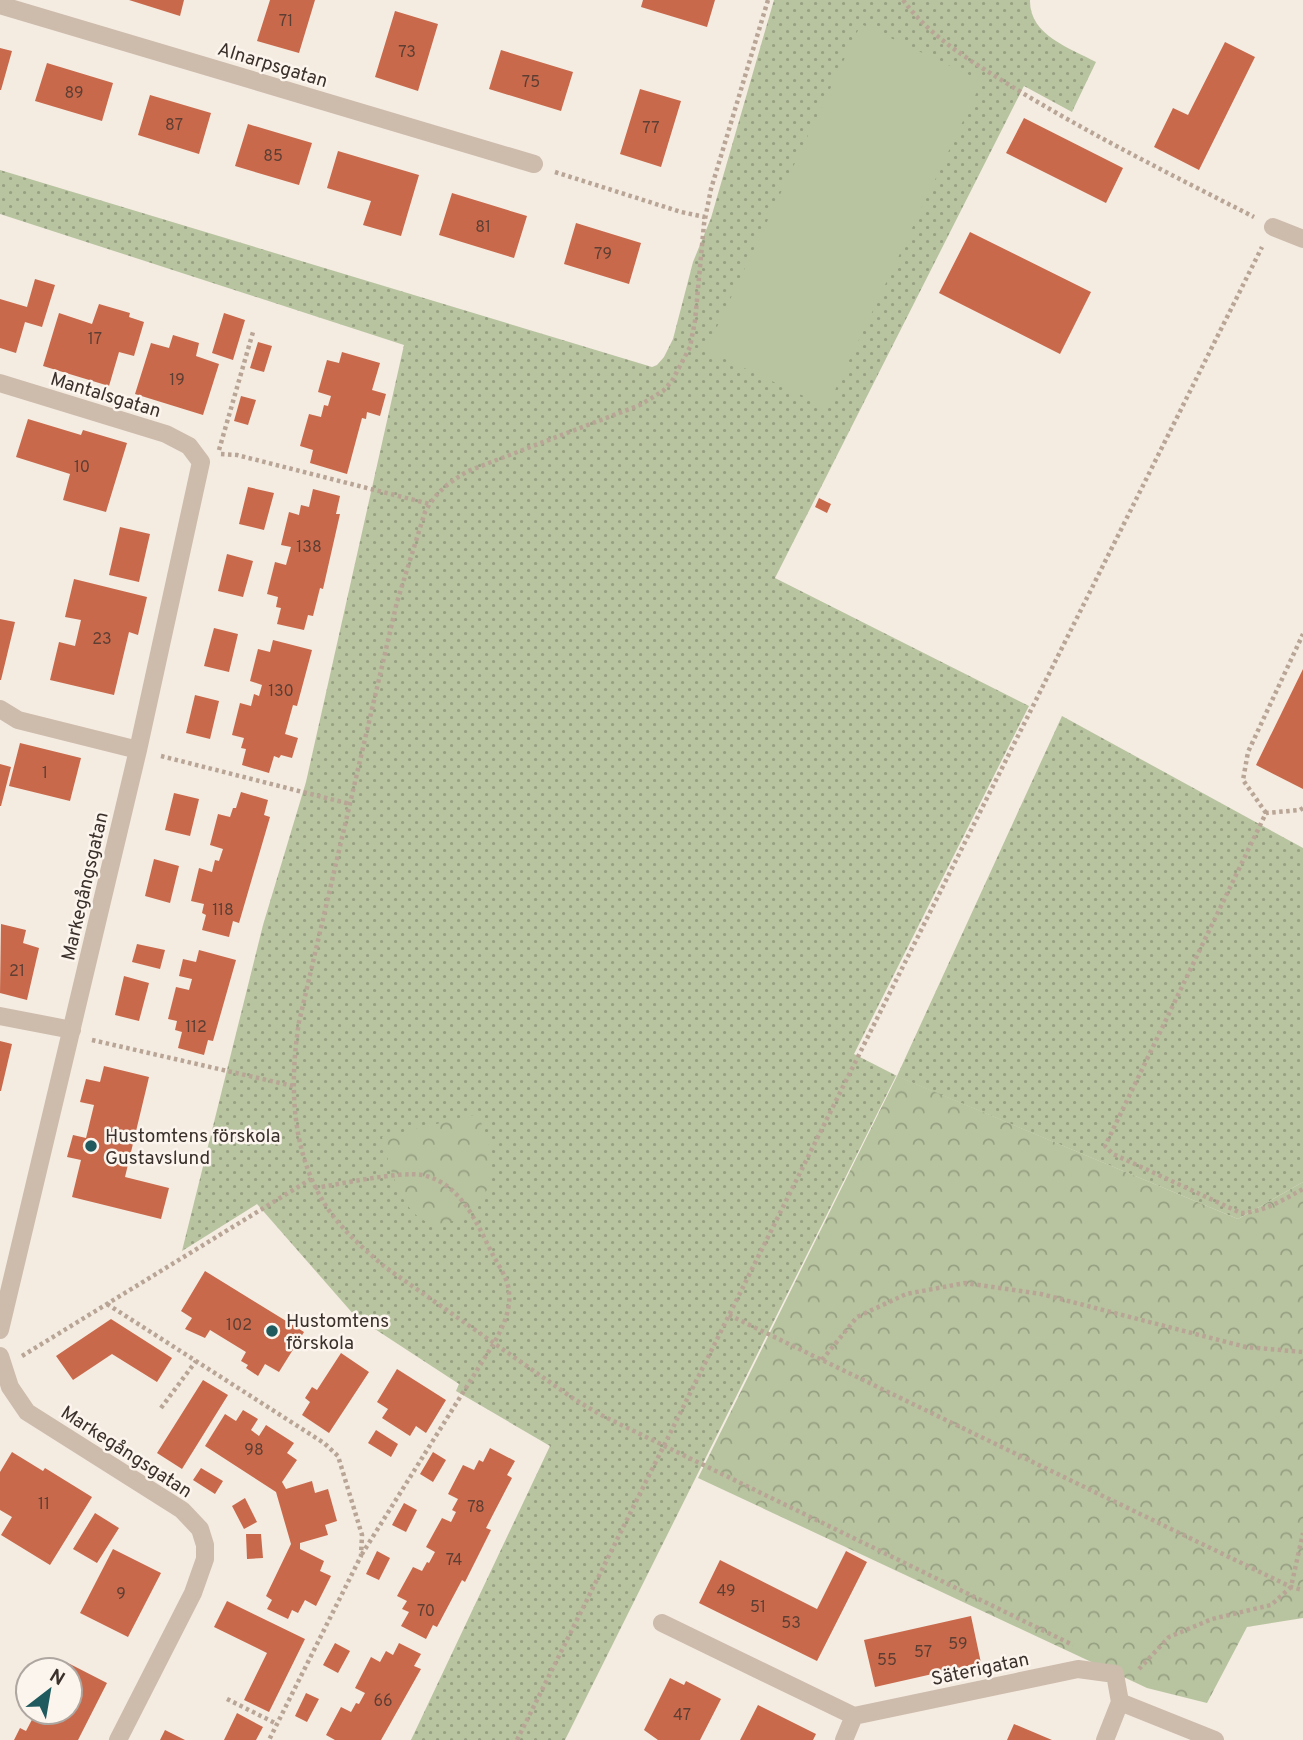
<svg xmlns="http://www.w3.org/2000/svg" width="1303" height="1740" font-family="Overpass,sans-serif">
<defs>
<pattern id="grass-dots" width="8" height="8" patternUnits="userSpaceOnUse" patternTransform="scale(1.75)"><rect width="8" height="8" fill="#b8c4a0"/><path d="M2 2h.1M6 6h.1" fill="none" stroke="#97a083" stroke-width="1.8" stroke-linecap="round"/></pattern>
<pattern id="park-crowns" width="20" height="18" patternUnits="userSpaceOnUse" patternTransform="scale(1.75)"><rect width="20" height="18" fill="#b8c4a0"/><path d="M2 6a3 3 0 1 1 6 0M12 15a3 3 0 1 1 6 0" fill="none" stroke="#97a083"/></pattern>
</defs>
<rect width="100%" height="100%" fill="#f4ebe1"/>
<path fill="url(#grass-dots)" d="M774,0H1030C1029,35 1070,48 1096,62L1072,112L1024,86L775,578L1029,706L854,1054L897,1076L1062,716L1303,848V1182L1238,1219L896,1076L565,1740H411L550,1446L456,1391L459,1384L355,1316L257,1204L182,1251L263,925L306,782L404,345L0,214V170L652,367L657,365L664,357L673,339L693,262L711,218Z"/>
<path fill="url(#park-crowns)" d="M897,1076L1238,1219L1303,1182V1618L1247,1627L1207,1703L1147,1688L698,1478Z
M478,1114C484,1131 493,1153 492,1172C490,1206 441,1243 413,1212C395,1192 389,1163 382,1137Z"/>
<path fill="#b8c4a0" d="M861,24L982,81L827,407L706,350Z"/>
<path fill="#c8694b" d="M129,0H184L180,16Z
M270,0H315L299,53L257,41Z
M643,0H715L707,27L641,7Z
M395,11L438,24L418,91L375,77Z
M1225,42L1255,57L1199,170L1154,147L1173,108L1188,115Z
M0,48L12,51L1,90H0Z
M501,50L573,72L561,111L489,89Z
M47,63L113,83L102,121L35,101Z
M640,89L681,101L661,167L620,154Z
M150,95L211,113L199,154L138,135Z
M1024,118L1123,168L1106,203L1006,153Z
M248,124L312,143L299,185L235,166Z
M338,151L419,175L401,236L363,225L371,201L327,188Z
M452,193L527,216L514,258L439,235Z
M576,223L641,243L629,284L564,264Z
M970,232L1091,292L1060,354L939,293Z
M35,279L55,285L42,327L25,322L16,353L0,348V299L27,307Z
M99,304L130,313L129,317L144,322L134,356L119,352L109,386L43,366L59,313L92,324Z
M224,313L245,320L233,360L212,353Z
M173,335L199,343L196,356L219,364L203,415L135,394L151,343L169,348Z
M258,342L272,346L264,372L250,368Z
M342,352L380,363L372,390L386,394L380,416L367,412L366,419L362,418L347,474L310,463L313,450L300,446L309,414L321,417L324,405L328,406L331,396L318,392L327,360L339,363Z
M241,396L256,400L248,425L234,421Z
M28,419L81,435L83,430L127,443L106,512L63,500L70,474L16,457Z
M248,487L274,493L264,530L239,524Z
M313,489L340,496L336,514H340L323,589L320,588L313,616L308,615L304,630L277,624L281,608L276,607L278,597L267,594L275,562L286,565L291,547L281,545L289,512L299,515L301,505L309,507Z
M819,498L831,504L827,513L815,507Z
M120,527L150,534L139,582L109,575Z
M227,554L253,561L243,597L218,591Z
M74,579L147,597L138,635L129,632L114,695L50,680L59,642L75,646L81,620L65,617Z
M0,619L15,622L1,680H0Z
M214,628L238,634L229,672L204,666Z
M273,640L312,650L297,706L293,705L285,734L298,738L292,758L281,755L279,758L274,756L269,773L242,765L246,749L241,748L244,738L232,735L240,703L251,706L254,694L259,696L262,685L250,681L258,649L270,652Z
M1303,669V789L1256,765Z
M195,695L219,701L210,739L186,733Z
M20,743L81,758L70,801L9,786Z
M0,764L11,767L1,806H0Z
M241,792L268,800L264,815L270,817L239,923L233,921L229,937L202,930L206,915L202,913L204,904L191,901L199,868L212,872L215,860L219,861L223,849L210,845L218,814L230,817L233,808H236Z
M174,793L199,799L190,836L165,830Z
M154,859L179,866L170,903L145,896Z
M1,924L26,930L23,943L39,948L27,1000L0,993Z
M137,944L165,950L160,969L132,962Z
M199,950L236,960L213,1041L208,1040L204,1055L178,1048L182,1032L175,1030L177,1021L168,1019L176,987L189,990L192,979L179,976L183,959L196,962Z
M124,976L149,983L139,1021L115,1015Z
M0,1041L12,1044L1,1091H0Z
M104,1066L149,1077L125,1177L169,1188L161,1219L72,1197L81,1160L67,1157L73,1135L86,1138L94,1105L80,1102L86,1079L100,1082Z
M205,1271L304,1332L279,1372L265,1364L258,1376L246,1368L248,1365L241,1361L246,1352L210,1330L205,1338L185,1329L192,1318L181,1311Z
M111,1319L172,1358L157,1382L112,1354L73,1380L56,1356Z
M341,1353L369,1372L329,1433L302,1415L310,1402L305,1398L312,1387L317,1390Z
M397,1369L446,1400L426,1433L416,1426L410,1436L382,1418L388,1409L377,1402Z
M203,1380L228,1395L182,1469L157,1453Z
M243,1410L258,1419L251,1430L259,1436L266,1425L294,1443L287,1453L297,1460L282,1482L286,1489L312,1481L315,1493L328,1489L337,1521L325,1525L328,1535L300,1543V1549L324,1561L320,1571L331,1576L316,1606L305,1600L298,1613L292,1610L288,1619L267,1609L272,1600L266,1596L291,1544L276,1492L205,1446L225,1414L236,1421Z
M376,1430L398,1444L391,1457L368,1443Z
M490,1448L515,1461L507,1475L512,1478L486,1528L491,1530L465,1582L462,1580L437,1627L433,1625L426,1639L401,1626L409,1612L402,1609L407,1601L397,1596L413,1567L422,1571L427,1562L429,1563L435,1552L426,1547L442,1518L451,1522L456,1512L452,1510L458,1499L448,1494L463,1465L474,1470L479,1460L483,1462Z
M12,1452L43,1471L45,1468L92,1497L50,1565L1,1535L12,1517L0,1510V1472Z
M433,1452L446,1460L433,1482L420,1474Z
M201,1468L223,1481L215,1494L193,1480Z
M245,1498L257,1522L244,1529L232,1506Z
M404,1503L417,1510L406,1532L392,1525Z
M95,1513L119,1528L97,1563L73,1549Z
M246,1534H261L263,1558L247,1559Z
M113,1549L161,1573L128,1637L80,1613Z
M377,1551L390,1558L379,1580L366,1574Z
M846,1551L867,1562L817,1661L699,1603L720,1560L817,1609Z
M227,1601L305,1639L269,1712L244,1700L267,1653L214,1627Z
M971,1616L981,1663L875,1687L864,1640Z
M335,1643L350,1651L338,1673L323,1665Z
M399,1643L421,1654L414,1666L421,1669L381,1740H335L326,1735L341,1707L351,1712L356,1703L359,1704L365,1693L355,1688L371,1657L380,1662L386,1651L393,1655Z
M66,1662L107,1683L78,1740H14L20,1728L26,1731L36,1712H70V1670H62Z
M670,1678L684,1685L686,1681L721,1699L700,1740H658L644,1730Z
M306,1693L319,1699L307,1722L295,1716Z
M758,1705L816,1734L813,1740H740Z
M237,1713L263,1727L256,1740H224Z
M1014,1724L1052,1740H1007Z
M165,1730L185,1740H160Z"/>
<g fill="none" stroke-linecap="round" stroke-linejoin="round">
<path stroke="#b9a596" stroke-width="4.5" stroke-dasharray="3.5 3.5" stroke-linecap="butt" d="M768,0L711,189L704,224L695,321L690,347L672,381L663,391L640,405L468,471C448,483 436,492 425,512L397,602L299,1022C289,1086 291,1154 328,1209C343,1231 365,1250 385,1267L574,1399L601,1415L1073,1645
M903,0C931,38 971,61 1011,86C1089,134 1172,175 1254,217
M555,172L681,212L705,217
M219,450L253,332
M221,454L237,455L430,504
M161,756L350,804
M1303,808L1300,810L1266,813L1105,1146L1113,1154L1241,1213C1264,1212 1283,1200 1303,1189
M1266,813L1243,780L1248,752L1303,634
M92,1040L293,1086
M315,1188C341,1184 399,1171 422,1175C461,1183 476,1222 492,1253C498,1265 508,1278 509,1292C511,1310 503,1327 494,1343L362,1554
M107,1304L324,1443L338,1456L362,1535L361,1556L269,1740
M729,1315L1291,1587L1303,1590
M22,1356L311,1179
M822,1360L857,1317L906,1294L965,1283L1041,1294L1246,1347L1303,1352
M161,1408L196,1361
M1139,1669L1169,1637L1212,1619L1271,1605L1291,1587L1303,1533
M227,1699L277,1724
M517,1740L1262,247"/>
<path stroke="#cdbbac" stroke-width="18" d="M0,5L534,164
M1273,227L1303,239
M0,383L166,434L189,446L201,462L138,750L0,1330
M0,709L18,720L138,750
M0,1016L72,1030
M0,1356L10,1387L27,1412L182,1510L200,1529L205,1545V1559L193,1593L118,1740
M662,1623L854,1716L1078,1669L1115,1674L1120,1702L1105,1740
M1120,1702L1215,1740
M844,1740L854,1716"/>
</g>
<g fill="#1f5a5e" stroke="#fbf5ee" stroke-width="2.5">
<circle cx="91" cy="1146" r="7"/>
<circle cx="272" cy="1331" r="7"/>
</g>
<g text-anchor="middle" stroke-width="5" stroke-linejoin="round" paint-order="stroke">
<g font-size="16" fill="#5e3e33">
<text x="286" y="26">71</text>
<text x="407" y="57">73</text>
<text x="531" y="87">75</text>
<text x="74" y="98">89</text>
<text x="174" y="130">87</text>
<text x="651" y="133">77</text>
<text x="273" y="161">85</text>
<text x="483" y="232">81</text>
<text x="603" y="259">79</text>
<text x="95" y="344">17</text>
<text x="177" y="385">19</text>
<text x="82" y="472">10</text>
<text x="309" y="552">138</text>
<text x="102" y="644">23</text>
<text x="281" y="696">130</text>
<text x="45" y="778">1</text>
<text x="223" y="915">118</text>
<text x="17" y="976">21</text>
<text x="196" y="1032">112</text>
<text x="239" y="1330">102</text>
<text x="254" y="1455">98</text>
<text x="44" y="1509">11</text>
<text x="476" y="1512">78</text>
<text x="454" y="1565">74</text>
<text x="726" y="1596">49</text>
<text x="121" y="1599">9</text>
<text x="758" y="1612">51</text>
<text x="426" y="1616">70</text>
<text x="791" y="1628">53</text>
<text x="958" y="1649">59</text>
<text x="923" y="1657">57</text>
<text x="887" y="1665">55</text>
<text x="383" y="1706">66</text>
<text x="682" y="1720">47</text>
</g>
<g font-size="19" fill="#3b302b" stroke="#fbf5ee">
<text transform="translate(273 64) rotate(17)" y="7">Alnarpsgatan</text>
<text transform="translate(106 394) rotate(17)" y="7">Mantalsgatan</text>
<text transform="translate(84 886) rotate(-77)" y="7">Markegångsgatan</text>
<text transform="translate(127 1451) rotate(33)" y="7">Markegångsgatan</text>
<text transform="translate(980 1668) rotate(-12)" y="7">Säterigatan</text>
</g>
<g font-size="19" fill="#3b302b" stroke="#fbf5ee" text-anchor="start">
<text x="105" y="1142">Hustomtens förskola<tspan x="105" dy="22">Gustavslund</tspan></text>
<text x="286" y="1327">Hustomtens<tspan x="286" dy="22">förskola</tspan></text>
</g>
</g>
<g transform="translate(49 1691) rotate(31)"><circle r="33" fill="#fbf5ee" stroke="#aea6a0" stroke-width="2"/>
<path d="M0-5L12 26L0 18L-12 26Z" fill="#1f5a5e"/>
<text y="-10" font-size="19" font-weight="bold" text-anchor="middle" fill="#3b302b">N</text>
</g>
</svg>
